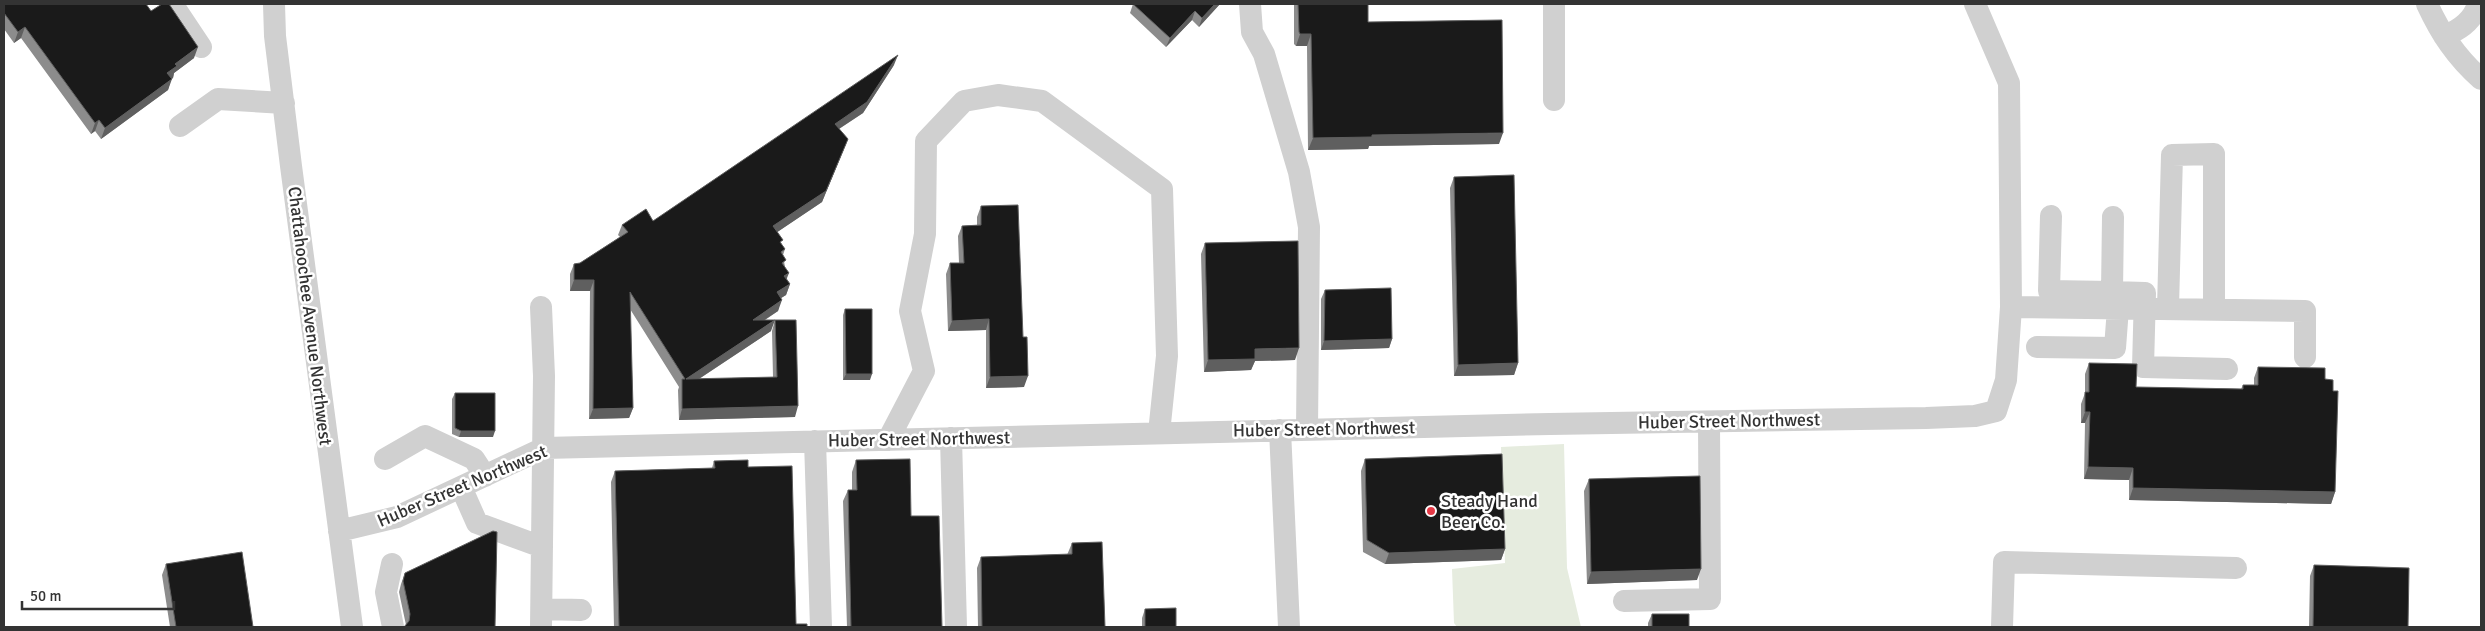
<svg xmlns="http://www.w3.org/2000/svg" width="2485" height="631" font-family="Signika,sans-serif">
<rect width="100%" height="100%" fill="#fff"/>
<path fill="#e6ecdf" d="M1564,444L1567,568L1581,627H1457L1454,623L1452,569L1505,563L1501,447Z"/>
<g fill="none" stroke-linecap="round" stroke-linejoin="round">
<path stroke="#d0d0d0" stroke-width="22" d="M274,4L275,36L291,166L352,627
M1250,4L1252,32L1264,54L1299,172L1309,227L1307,430
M1554,4V100
M2427,4C2441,34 2456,57 2481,79
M177,11L201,47
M2444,36C2460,30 2473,21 2478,4
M180,126L218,99L284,103
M2051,216L2049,291L2112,292
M2113,217L2112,292L2145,293L2143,367L2227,369
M541,307L544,376L541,627
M2011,307L2305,311V357
M2168,308L2172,155L2214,154V309
M2037,347L2115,348L2118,308
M1280,430L1289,627
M951,438L956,627
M888,440L924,371L910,311L925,234L926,141L964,101L998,95L1042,101L1162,189L1167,356L1159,433
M815,441L821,627
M385,459L425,436L474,459L485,476
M461,487L477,523L542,547
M339,531L397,517L544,448L1550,424L1926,418L1975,416L1996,411L2006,380L2011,307L2009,83L1975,4
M392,564L386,592L393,627
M1624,601L1710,599L1709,422
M542,609L581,610
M2002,627L2004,562L2236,568"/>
</g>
<path fill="#8c8c8c" d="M4,4L151,11L194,58L174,73L173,78L171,79L168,90L101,139L95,131L91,134L21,38L14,43L4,29Z
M1133,4H1220L1199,27L1192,20L1166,47L1130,13Z
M1294,4H1368V22L1499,144L1369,146L1368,149L1308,150L1307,46H1296L1294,44Z
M894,65L863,113L839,129L848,139L822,202L777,232L782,245L785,249L783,255L787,279L790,284L786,295L781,298L778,311L765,320L771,331L699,379L773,377L772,331L775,320L795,417L679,420L678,390L679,387L630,309L633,408L629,418L589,419L590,291H570V274L574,264L580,263L620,237L618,235L622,225L653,221Z
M1454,177L1518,363L1514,375L1454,376L1450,188Z
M981,206L1024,387L986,388V330L948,331L946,274L950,263H959L958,236L962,226L977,225V217Z
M1205,243L1295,360L1255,361L1251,370L1204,372L1201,254Z
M1325,290L1392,339L1389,348L1321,350V299Z
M845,309L870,380H843V315Z
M2089,363L2136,387L2241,389L2243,385H2254V378L2258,367L2325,379L2333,391L2335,492L2331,504L2129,500V480L2084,479L2085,423H2081V404L2085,393V374Z
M455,393L493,437H459L452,434V399Z
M1365,459L1505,549L1501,560L1385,564L1363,552L1361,471Z
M856,460L911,516L942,627H847L843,501L848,490H852V472Z
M714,461L748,467L796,624L807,627H614L611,482L615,471L712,468Z
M1589,479L1697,580L1587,584L1584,491Z
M1072,543L1105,627H978L977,568L981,557L1067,555Z
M166,564L253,627H170L162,575Z
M2314,565L2408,627H2309L2310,576Z
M405,573L495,627L406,625L399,592L401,584Z
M1145,609L1176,627H1142V618Z
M1652,614L1689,627H1648V623Z"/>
<path fill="#5f5f5f" d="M1215,4H1220L1199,27L1202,18Z
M1195,11L1192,20L1166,47L1170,38Z
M25,27L21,38L14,43L18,32Z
M1300,34H1311L1307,46H1296Z
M198,47L194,58L174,73L173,78L163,85L167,73L175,64Z
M898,55L894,65L863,113L831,134L835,124Z
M172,79L168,90L101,139L105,128Z
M99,120L95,131L91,134L95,123Z
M1503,133L1499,144L1369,146L1368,149L1308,150L1313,138L1372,135Z
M848,139L822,202L770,237L773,226Z
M789,273L785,283L784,276Z
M574,280H594L590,291H570Z
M790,284L786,295L773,303L777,292Z
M782,300L778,311L749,330L753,320Z
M989,319L986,330L948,331L952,321Z
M775,320L771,331L682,390L686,379Z
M1392,339L1389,348L1321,350L1324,341Z
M1299,348L1295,360L1255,361L1251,370L1204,372L1208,360L1255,349Z
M1518,363L1514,375L1454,376L1458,365Z
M846,374H872L870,380H843Z
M1028,376L1024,387L986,388L990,377Z
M798,406L795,417L679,420L682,409Z
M633,408L629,418L589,419L593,409Z
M2085,412H2090L2085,423H2081Z
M461,431H495L493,437H459Z
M2088,467L2133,468L2129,480L2084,479Z
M2133,488L2335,492L2331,504L2129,500Z
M1505,549L1501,560L1385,564L1389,553Z
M1701,569L1697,580L1587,584L1591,572Z"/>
<path fill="#1a1a1a" stroke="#5f5f5f" d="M4,4H146L151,11L162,4H169L198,47L175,64L177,66L167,73L172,79L105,128L99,120L95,123L25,27L18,32L4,13Z
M1133,4H1215L1202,18L1195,11L1170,38Z
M1298,4H1368V22L1502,20L1503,133L1372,135V137L1313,138L1311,34H1300L1299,32Z
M898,55L867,102L835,124L848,139L826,191L773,226L783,240L780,242L785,249L781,252L786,260L782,263L789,273L784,276L790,284L777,292L782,300L753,320H775L686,379L777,377L775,320H796L798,406L682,409V379H685L630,292L633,408L593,409L594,280H574V264L580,263L628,232L622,225L646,209L653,221Z
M1514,175L1518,363L1458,365L1454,177Z
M1018,205L1023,337H1027L1028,376L990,377L989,319L952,321L950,263H964L962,226L981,225V206Z
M1298,241L1299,348L1255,349V359L1208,360L1205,243Z
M1391,288L1392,339L1324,341L1325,290Z
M845,309H872V374H846Z
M2089,363L2137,364L2136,387L2243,389V385H2258V367L2325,368V379L2333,380V391H2338L2335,492L2133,488V468L2088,467L2090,412H2085V392H2089Z
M455,393H495V431H461L455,428Z
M1502,454L1505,549L1389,553L1367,540L1365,459Z
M910,459L911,516H939L942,627H851L848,490H857L856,460Z
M748,460V467L792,466L796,624H807V627H619L615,471L715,468L714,461Z
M1700,476L1701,569L1591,572L1589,479Z
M493,531L497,532L495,627H404L409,621L410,614L403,581L405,573Z
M1102,542L1105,627H982L981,557L1072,554V543Z
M242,552L253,627H176L166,564Z
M2314,565L2409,568L2408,627H2313Z
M1176,608V627H1145V609Z
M1652,614H1689V627H1652Z"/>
<circle fill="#e63946" stroke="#fff" stroke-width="2" cx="1431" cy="511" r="5"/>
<g text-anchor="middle" stroke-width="5" stroke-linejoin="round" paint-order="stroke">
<g font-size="18" fill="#333" stroke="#fff">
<text transform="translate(310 316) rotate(83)" y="6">Chattahoochee Avenue Northwest</text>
<text transform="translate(1729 421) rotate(-1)" y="6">Huber Street Northwest</text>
<text transform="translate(1324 429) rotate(-1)" y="6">Huber Street Northwest</text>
<text transform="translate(919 439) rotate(-1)" y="6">Huber Street Northwest</text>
<text transform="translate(462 486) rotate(-23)" y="6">Huber Street Northwest</text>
</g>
<g font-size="18" fill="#333" stroke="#fff" text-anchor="start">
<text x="1441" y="507">Steady Hand<tspan x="1441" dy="21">Beer Co.</tspan></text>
</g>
</g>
<rect width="2485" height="631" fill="none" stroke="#333333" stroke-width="10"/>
<path d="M22 601v8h152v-8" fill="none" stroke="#333333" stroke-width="2.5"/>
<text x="30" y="601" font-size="15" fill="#333333" stroke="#ffffff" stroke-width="4" paint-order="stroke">50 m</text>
</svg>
